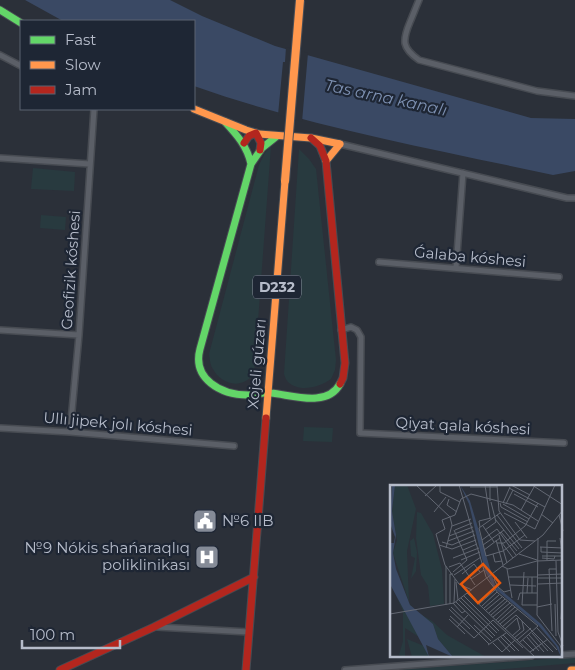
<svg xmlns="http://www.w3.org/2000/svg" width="575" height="670" font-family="Montserrat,sans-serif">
<rect width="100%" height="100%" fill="#2b3039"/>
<path fill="#283a3f" d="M271,146L254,375C250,378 246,382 240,383C230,386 217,378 213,369C210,365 210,359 209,354L259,165L265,153Z
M299,149L309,159L316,169L336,360L335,370L331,379C320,387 300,393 288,382C286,380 285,377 284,374Z
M33,168L75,172L74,191L31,189Z
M41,215L66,217L65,230L40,228Z
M304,427L333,428L332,442L303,441Z
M575,657V663L494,670H394Z"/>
<path fill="#3a4964" d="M25,0H170L202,16L275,46L531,118L575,119V171L553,175C433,149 310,127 194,86V21H63Z"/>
<path fill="#2b3039" d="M286,47L308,53L302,122L278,115L283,62H285Z"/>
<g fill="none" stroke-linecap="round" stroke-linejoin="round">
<g stroke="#474b52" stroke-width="8">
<path id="street" d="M419,0C416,7 413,15 410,22C402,41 402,48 419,60L537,91L575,96
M0,55L21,66
M340,144L567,198H575
M0,158L90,164
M379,262L559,277
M456,268L463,173
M0,330L79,335
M341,330L351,327L357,330L361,337L360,433L564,443
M0,428L70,432L234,446
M70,432L79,335L94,109
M157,627L249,632
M561,655L575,654
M345,670L531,656"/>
</g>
<g stroke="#474b52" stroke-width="9">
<path id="fast" d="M0,10L21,23
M225,122C237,135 247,146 251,164
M277,136L262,148L251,164L200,349C192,379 221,395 248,395C256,395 263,392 271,393C292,395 327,408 340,384"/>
</g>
<g stroke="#474b52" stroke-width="9">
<path id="slow" d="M194,109L246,130L259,134L311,138L340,144
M326,161L340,144
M266,418L285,181
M571,670H575"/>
</g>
<g stroke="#474b52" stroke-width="9">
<path id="jam" d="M311,138L320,146L326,161L345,363L343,378L340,384
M244,143L249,136L256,133L261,143L260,150
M60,670L154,627L254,577
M246,670L266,418"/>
</g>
<use href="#street" stroke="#5b5f67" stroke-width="5"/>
<use href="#fast" stroke="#63d668" stroke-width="7"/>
<use href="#slow" stroke="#ff974d" stroke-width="7"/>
<use href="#jam" stroke="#b3261e" stroke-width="7"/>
<g stroke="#494d56" stroke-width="10" stroke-linecap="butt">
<path id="slow-bridge" d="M285,181L300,0"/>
</g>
<use href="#slow-bridge" stroke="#ff974d" stroke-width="8"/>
</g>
<defs>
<g id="civic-square" transform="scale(1.25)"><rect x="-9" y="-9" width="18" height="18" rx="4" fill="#858b97" stroke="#1e2634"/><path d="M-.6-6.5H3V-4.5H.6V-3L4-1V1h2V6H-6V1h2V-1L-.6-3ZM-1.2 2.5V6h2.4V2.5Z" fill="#fff"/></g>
<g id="hospital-square" transform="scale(1.25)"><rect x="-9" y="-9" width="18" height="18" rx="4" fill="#858b97" stroke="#1e2634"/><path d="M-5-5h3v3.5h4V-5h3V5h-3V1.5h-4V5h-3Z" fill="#fff"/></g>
</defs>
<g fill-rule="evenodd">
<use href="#civic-square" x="205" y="521"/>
<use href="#hospital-square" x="207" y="557"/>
</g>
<g text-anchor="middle" stroke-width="4.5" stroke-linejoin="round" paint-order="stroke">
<rect fill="#1e2634" stroke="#888f9d" stroke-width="1" x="253" y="275.5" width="48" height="23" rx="4"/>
<g font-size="14" font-weight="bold" fill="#b6bcca">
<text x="277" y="292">D232</text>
</g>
<g font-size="15" fill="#b6bcca" stroke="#1e2634">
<text transform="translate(470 257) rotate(5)" y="5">Ǵalaba kóshesi</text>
<text transform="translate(71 270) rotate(-86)" y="5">Geofizik kóshesi</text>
<text transform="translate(257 364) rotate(-85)" y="5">Xojeli gúzarı</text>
<text transform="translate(118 424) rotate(5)" y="5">Ullı jipek jolı kóshesi</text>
<text transform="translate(463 426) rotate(3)" y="5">Qiyat qala kóshesi</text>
</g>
<g font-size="15" fill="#b6bcca" stroke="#1e2634" text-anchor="start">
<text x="222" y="526">№6 IIB</text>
<text x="190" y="553" text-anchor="end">№9 Nókis shańaraqlıq<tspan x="190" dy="17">poliklinikası</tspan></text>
</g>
<g font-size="16" font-style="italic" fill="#7d90b1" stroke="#1e2634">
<text transform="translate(386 97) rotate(12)" y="6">Tas arna kanalı</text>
</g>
</g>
<g transform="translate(390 485)">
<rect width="172" height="172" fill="#2b3039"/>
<path d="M5,0H17L26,24L17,66L19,118L25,126L42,136L57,150L96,172H63L48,154L43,139L30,130L22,123L20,120L3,68L7,55L2,26ZM27,27L31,28L43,49L52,85L54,119L40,121L38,101L31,90L26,53ZM24,53L27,67L26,86L21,94L25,73L21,71L20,56ZM6,111L29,152L15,143V172L9,170L13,156V126ZM17,154L34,161L39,172H22Z" fill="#283a3f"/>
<path d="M2,0H5L2,26L6,50L3,68L6,84L20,120L43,139L48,154L63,172L36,160L39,172L1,101L0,58H4L5,52L0,38ZM70,0L80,16L105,100L151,139L169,162L171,172L166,161L148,140L104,103L95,86L79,19Z" fill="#3a4964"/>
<path fill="none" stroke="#636873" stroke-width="1" d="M26,0L60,32L62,40L56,63M50,0V7L70,17M69,0L96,92L108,108L148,141L129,158M95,0L100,33M100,0V16M107,0L109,26L130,55L145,56M121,0L140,10M142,0L173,20M80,2H107M119,3L155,22M124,9L148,22M35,11L47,0M59,14L57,20L67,27M110,18L111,22L138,37M113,18L120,2M113,19L139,34M116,19L123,5M131,25L144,2M44,27L56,12M110,28L89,43L96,71L113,66L135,50M114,28L145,44M151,29L163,38M107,30L132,63M169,30L173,46M105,34L129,64M125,37L137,53M62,41L81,34M93,41L104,57M90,42L89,36L101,33M145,44L165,0M65,45L82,38M95,45L106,37L101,17M111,47L127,66M109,50L117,78M59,51L83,42M148,53L147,130L170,160L173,168M170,53L172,68M92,55L107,44L126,70M106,55L113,80M58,56L84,46M52,57L62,60L85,50M107,58H114L135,41L148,18M112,58L123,73M49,60L62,64L86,55M93,60L114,45M150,62L173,63M151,62V67L173,68M73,65L87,59M94,65L110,53M103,69L105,77L112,76M129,69L147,75M152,71H173M63,73L89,63M152,73L164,74L165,71M71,75L90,67M157,75V56H166M166,76L168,147L173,161M112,81L118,84L147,76L173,75M59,82L70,78L85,100M117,84L122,113M63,87L77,75L64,45M134,87L132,120H147M72,89L84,79L90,87M64,90L91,72M147,90L173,89M107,92L104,94L108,102L114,107L121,105M118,92H147M148,93H173M81,94L94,85M66,97L68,115M148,99L173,98M120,100L146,101M82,105L69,99L55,80L46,49L55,44L52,35L65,30L71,14L81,9L123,20L148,36M77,108L145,172M137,108L138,93M142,108V92M74,111L109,146M71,113L107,148M69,115L105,151M128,115L130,108H147M66,117L103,153M63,118L72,128L75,126M64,118L65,94M60,119V89H63M89,119L105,105M165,119L166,151M56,120V81M92,121L107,107M61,122L82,142M147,122L162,119M94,123L109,110M59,124L80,144M96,125L112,112M99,128L115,114M0,129L64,118L153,50L173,25M101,130L117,116M126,130L163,167M60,131L84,153L103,135M103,132L120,118M59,134L75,149M171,134L172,119M103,135L133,163M106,135L122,120M108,137L125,122M110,139L128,124M84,140L101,156M67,142L78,130M82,142L99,159M112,142L126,130M147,143L167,165M115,144L127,133M162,146L159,84H166M142,148L158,166M113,150L129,166M139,150L154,167M122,151L130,144L127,133M111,152L125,166M137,152L149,166M124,153L134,145L132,136M108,154L120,167M127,155L141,143M133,155L144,166M103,158L112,167L125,155M98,160L116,148M140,167L158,154"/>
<path fill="#e8590c" fill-opacity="0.15" stroke="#e8590c" stroke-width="2.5" d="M93,79L110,98L88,118L71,99Z"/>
<rect width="172" height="172" fill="none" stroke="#b6bcca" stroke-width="2.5"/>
</g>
<rect x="20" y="20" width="175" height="90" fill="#1e2634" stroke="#5b6270"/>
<rect x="30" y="36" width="25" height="8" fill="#63d668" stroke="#5b6270"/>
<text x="65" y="45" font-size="15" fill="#b6bcca">Fast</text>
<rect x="30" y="61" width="25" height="8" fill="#ff974d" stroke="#5b6270"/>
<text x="65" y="70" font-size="15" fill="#b6bcca">Slow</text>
<rect x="30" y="86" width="25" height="8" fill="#b3261e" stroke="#5b6270"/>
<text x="65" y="95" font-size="15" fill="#b6bcca">Jam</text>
<path d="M22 640v8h98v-8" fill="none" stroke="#b6bcca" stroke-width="2.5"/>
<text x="30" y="640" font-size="15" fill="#b6bcca" stroke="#1e2634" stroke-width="4" paint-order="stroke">100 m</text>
</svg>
